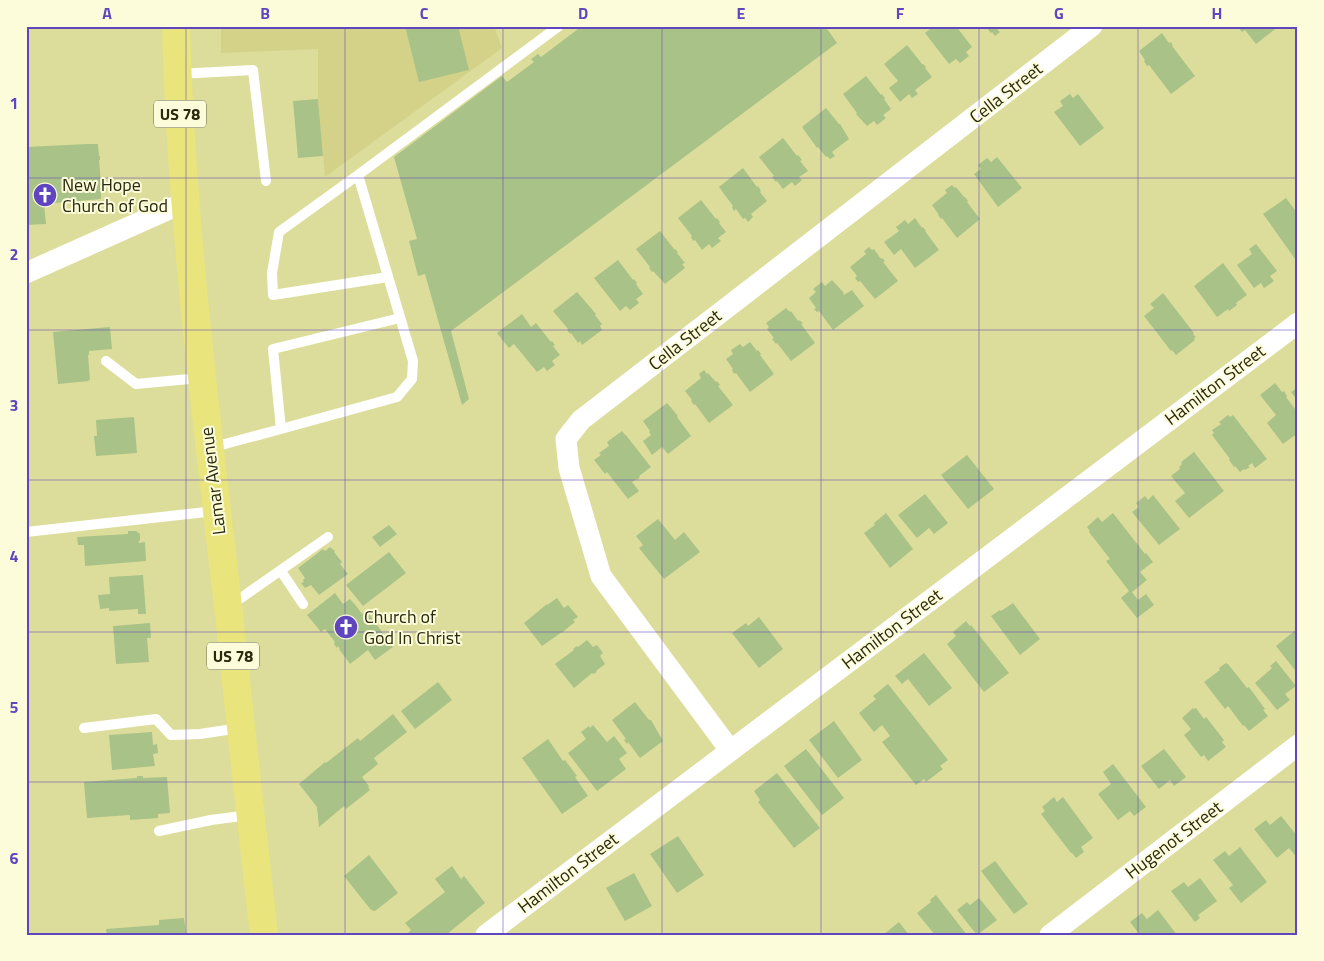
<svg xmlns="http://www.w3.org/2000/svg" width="1324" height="961" font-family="'Titillium Web',sans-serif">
<rect width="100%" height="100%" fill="#dddd9b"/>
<path fill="#d3d288" d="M221,26H494L502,48L325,177L318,99V49L221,53Z"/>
<path fill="#a9c287" d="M405,26H458L469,70L419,82Z
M582,26H825L837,43L451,331L469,399L462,405L425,274L418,276L409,241L417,239L394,157L502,76L507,82L534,62L531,59L538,54L541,57Z
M934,26H956L972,47L966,52L969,56L960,63L956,59L949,64L925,33Z
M985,26H1001L997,29L1000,32L995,36L992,32L991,33Z
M1237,26H1279L1256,44L1245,30L1242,32Z
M1162,33L1169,43L1171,42L1173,46H1172L1195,76L1171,94L1149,65L1147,66L1144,61L1145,60L1139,51Z
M907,45L922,64H923L926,67L925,68L932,77L915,90L918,94L912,98L909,94L900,102L889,88L898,81L884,64Z
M866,76L881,95L882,94L885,98L884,99L891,109L883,115L886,118L877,125L874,121L867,126L856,114L857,113L843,94Z
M1070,94L1073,98L1078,94L1104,128L1080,146L1054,112L1063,106L1060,101Z
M318,99L323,156L298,158L293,101Z
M826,108L839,124H840L849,139L832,152L835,156L830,159L827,156L826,157L818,147L817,148L802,127Z
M783,138L797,156L798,155L802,160L800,161L808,171L799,177L802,180L795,186L792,182L783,189L777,181L776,182L772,177L774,176L759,157Z
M87,144H98L99,156H100V160H99L101,183H102L103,186H101V199L44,204L46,224L26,225V147Z
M997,157L1022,188L998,207L974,174L981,169L978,165L987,158L991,162Z
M743,168L757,187L758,186L761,191L760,192L767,201L751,214L753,217L748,222L745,218L743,219L736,209L734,211L732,207L733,206L719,187Z
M952,185L955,188L956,187L964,197H965L968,201L967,202L980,219L957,238L942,218L941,219L938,215H939L932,205L947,193L945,190Z
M1286,198L1298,214V263L1263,214Z
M701,200L716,219L717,218L720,222L719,223L726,232L718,238L721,241L712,248L709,244L702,250L695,240L693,241L691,237L692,236L678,218Z
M915,218L922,228L923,227L926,231H925L939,250L915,268L901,249L894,255L884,242L899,231L896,227L905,220L908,224Z
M660,231L674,249H675L678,252L677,253L685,263L682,264L685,268L665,284L653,271L652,272L649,268L650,267L636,249Z
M1256,244L1277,271L1270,276L1274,281L1264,288L1261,283L1254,288L1237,265L1252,254L1249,249Z
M869,247L872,250L874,249L881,259L882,258L885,261L883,262L898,281L875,299L860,281L858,282L855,278L857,276L850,267L866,254L864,251Z
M618,260L633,280L634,279L637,283L636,284L643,294L636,299L639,303L630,310L626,306L620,311L594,278Z
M1223,263L1247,295L1236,303L1237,305L1229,311L1228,309L1217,317L1194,286Z
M832,280L844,293L843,294L844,295L852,290L864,306L833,330L819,311L817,312L814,309L816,308L809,298L816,292L813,289L822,282L825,286Z
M577,292L596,314L595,315L602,324L600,326L602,330L582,345L580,341L578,343L571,333L570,334L567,330L568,329L553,311Z
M1163,293L1194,333L1193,334L1196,337L1194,338L1195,340L1176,355L1172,350L1171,351L1144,316L1154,308L1150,304Z
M786,308L790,312L791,311L798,321L799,320L803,323L801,324L815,343L791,361L777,343L776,344L772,339L774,338L767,329L769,327L766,323Z
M522,314L531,327L536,323L551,342L552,341L555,345L553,346L560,355L552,361L555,365L547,371L544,367L537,372L514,344L509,348L497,333Z
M110,327L112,349L89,351V355H88L90,380H88L89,381L58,384L53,332Z
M750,342L757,351L758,350L761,354L760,355L774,374L750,392L736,373L734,374L732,370L733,369L726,359L733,354L731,350L740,344L743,347Z
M704,370L707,374L708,373L716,382L717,381L720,385L718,386L733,405L709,423L695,404L694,405L691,401L692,400L685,391L701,378L699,374Z
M1275,383L1282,392L1284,391L1287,396L1286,397L1298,413V433L1283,444L1267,423L1276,415L1260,395Z
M1298,387V401L1291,392Z
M667,403L678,416L677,417L691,436L668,454L662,447L652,455L643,441L651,435L649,432L650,431L643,421Z
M1228,415L1230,417L1233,415L1267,459L1255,468L1252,463L1248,466L1250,467L1245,470L1244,469L1240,472L1235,466L1234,467L1229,460L1230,459L1212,435L1214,433L1212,430L1221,424L1219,422Z
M134,417L137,453L96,456L94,436H97L96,420Z
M622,431L625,435V434L651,467L639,476L640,477L637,480V479L632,482L639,491L628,499L607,472L605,474L594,460L601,455L599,453L609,446L607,442Z
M1194,452L1224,491L1189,518L1175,501L1185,493L1171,476L1180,469L1179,467L1182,464L1181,462Z
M967,455L994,489L968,509L941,475Z
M925,494L948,523L934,534L929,528L917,538L898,515Z
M1153,495L1180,529L1159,545L1132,512L1139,507L1136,503L1145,496L1148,500Z
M886,513L913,549L890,568L864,533L875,525L874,523Z
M1113,513L1145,554L1146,553L1153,562L1140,572L1147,580L1132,592L1138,600L1146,594L1154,605L1137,618L1121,598L1129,591L1106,561L1110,559L1089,532L1090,531L1087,527L1098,517L1102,522Z
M658,519L675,540L684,532L700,552L664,579L639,548L643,545L636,536Z
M389,525L397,534L380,547L372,537Z
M128,531H136L140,534V540L138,543L145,542L146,561L85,566L84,545H78L77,537L128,534Z
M330,547L335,551L334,552L342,562L340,564L348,574L319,595L311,585L305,588L301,583L304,582L303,580L305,578L298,568L323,549L325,551Z
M389,552L406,573L363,606L346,585Z
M143,575L146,614H138V609L109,611V608L100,609L98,595L110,594L109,577Z
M335,593L343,604L350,599L357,607L362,614L366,610L393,647L375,660L368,650L350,664L339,649H340L338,646L337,648L334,644L335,642L325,629L321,632L307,615Z
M557,598L564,608L568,605L578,617L573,620L575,622L565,630L562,633V632L542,646L524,623L547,604V605Z
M1013,603L1040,639L1020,655L991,616L1000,610L1001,611Z
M759,617L783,649L759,668L732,633L746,623L748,626Z
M966,621L970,626L971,625L1009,673L984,692L947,644L956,636L953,632Z
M150,623L151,638H147L149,662L116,664L113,626Z
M1298,628V674L1276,646Z
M587,640L593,647L597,645L603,653L600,656L605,664L596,671L597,672L593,674L592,673L574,688L555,664L574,650L573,649L577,646L578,647Z
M924,653L952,688L929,706L908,679L902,684L895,676Z
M1276,661L1296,686L1285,694L1290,700L1277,710L1255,683L1272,668L1270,666Z
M1226,663L1227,664H1228L1247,688L1249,687L1265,709L1263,710L1268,716L1249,731L1244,725L1243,726L1228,706L1225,709L1204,682L1220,670L1219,668Z
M438,682L452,700L415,729L401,711Z
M888,684L948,760L940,766L943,769L926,782L924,779L916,785L882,742L890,736L882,725L874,732L859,713L876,699L873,696Z
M635,702L649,720H651L663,741L640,758L628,742L627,744L624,740L626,739L612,720Z
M1193,708L1194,709L1196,708L1204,719L1206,717L1224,740L1222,742L1226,747L1208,761L1204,755L1201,757L1184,735L1191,729L1182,718Z
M393,714L407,732L374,758L378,764L362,777L369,786L368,787L370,790L346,809L344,806L319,827L317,807L299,784L325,762L326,763L358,738L360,741Z
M834,721L862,760L838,778L809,740Z
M593,725L607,742L614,736L627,753L619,759L626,769L597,791L568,753L586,739L581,732L589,726L590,728Z
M152,732L153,745L157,744L158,753L153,754L155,766L112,770L109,735Z
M548,739L563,761L565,760L577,776L575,777L588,796L562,814L522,758Z
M806,749L844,798L822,815L784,766Z
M1164,749L1186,777L1174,786L1170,780L1159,789L1141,766Z
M1113,764L1146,807L1134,816L1130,811L1118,820L1098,794L1111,784L1103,772Z
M777,773L820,828L794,848L758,802L760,800L754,791Z
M137,776H143V778L167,777L170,813L158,814V818L130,820V815L87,818L84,782L137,778Z
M1054,797L1057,802L1063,797L1093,838L1081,847L1084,852L1076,858L1072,853H1071L1041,814L1045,811L1042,807Z
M1281,816L1298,837V859L1289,848L1277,858L1254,829L1266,820L1270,825Z
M678,836L704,875L677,893L650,854Z
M1240,847L1267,882L1241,903L1229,888L1233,885L1213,860L1225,851L1229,856Z
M369,855L398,893L375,911L371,910L344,876Z
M995,861L1028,904L1014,914L981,871Z
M452,866L461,879L464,876L485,903L446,935H406L411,930L405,923L445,892L435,879Z
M634,873L652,906L625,921L606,888Z
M1200,878L1217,901L1198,915L1200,918L1195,922L1171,891L1184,882L1188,887Z
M936,895L967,935H935L917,913L931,902L930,900Z
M979,898L997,920L977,935L957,910L967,902L970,905Z
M1158,910L1177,935H1140L1130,922L1142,913L1147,919Z
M184,918L186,935H107L106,929L159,925V920Z
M899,922L909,935H883Z"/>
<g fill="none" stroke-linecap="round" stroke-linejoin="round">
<path stroke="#fff" stroke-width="10" d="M178,74L253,70L266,181
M358,175L279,232L272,273L273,295L388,277
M106,361L136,384L200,378
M281,429L273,349L400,318
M210,448L281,429L397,397L412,379L413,361L358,175L559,26
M26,532L215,511
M281,571L303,604
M231,605L328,537
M84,728L156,719L171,735L200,734L240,728
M159,831L211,820L249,815"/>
<path stroke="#fff" stroke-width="21" d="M26,273L185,202
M730,750L601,576L569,468L566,439L581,420L1092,26
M486,935L1298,323
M1050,935L1298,745"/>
<path stroke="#e9e57c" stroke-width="28" d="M176,26C181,220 206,414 228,606C240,716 251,825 264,935"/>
</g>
<path fill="none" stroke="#5f46bf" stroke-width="1" stroke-opacity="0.55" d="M186,26V935M345,26V935M503,26V935M662,26V935M821,26V935M979,26V935M1138,26V935M26,178H1298M26,330H1298M26,480H1298M26,632H1298M26,782H1298"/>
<defs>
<g id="church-disc" transform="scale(1.25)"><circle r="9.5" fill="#5f46bf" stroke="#fcfcdb"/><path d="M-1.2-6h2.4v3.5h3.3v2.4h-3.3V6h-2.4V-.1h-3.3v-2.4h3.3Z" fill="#fff"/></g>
</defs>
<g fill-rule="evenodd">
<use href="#church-disc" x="45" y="195"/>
<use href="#church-disc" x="346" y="627"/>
</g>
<g text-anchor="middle" stroke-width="4" stroke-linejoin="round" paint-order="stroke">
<g fill="#fcfcdb" stroke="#69684c" stroke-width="1">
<rect x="154" y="100.5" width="52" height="27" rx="4"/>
<rect x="207" y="642.5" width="52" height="27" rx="4"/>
</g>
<g font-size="16" font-weight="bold" fill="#2a290e">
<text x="180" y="120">US 78</text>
<text x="233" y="662">US 78</text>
</g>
<g font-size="18" fill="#2a290e" stroke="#fcfcdb">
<text transform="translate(1006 93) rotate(-38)" y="6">Cella Street</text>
<text transform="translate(685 340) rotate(-38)" y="6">Cella Street</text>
<text transform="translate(1215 385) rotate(-37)" y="6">Hamilton Street</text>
<text transform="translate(213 481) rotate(-97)" y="6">Lamar Avenue</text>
<text transform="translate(892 629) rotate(-37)" y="6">Hamilton Street</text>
<text transform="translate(1174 840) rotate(-37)" y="6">Hugenot Street</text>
<text transform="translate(568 873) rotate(-37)" y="6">Hamilton Street</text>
</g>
<g font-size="18" fill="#2a290e" stroke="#fcfcdb" text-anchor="start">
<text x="62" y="191">New Hope<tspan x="62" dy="21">Church of God</tspan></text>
<text x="364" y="623">Church of<tspan x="364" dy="21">God In Christ</tspan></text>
</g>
</g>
<rect width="1324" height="961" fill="none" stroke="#fcfcdb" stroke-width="55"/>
<rect x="28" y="28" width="1268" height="906" fill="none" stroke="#5f46bf" stroke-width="2"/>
<g font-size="16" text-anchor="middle" font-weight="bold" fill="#5f46bf">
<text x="107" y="19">A</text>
<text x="265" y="19">B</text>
<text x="424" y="19">C</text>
<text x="583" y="19">D</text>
<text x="741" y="19">E</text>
<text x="900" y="19">F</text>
<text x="1059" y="19">G</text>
<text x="1217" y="19">H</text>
<text x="14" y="109">1</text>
<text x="14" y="260">2</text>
<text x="14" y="411">3</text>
<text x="14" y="562">4</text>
<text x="14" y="713">5</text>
<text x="14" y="864">6</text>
</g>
</svg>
